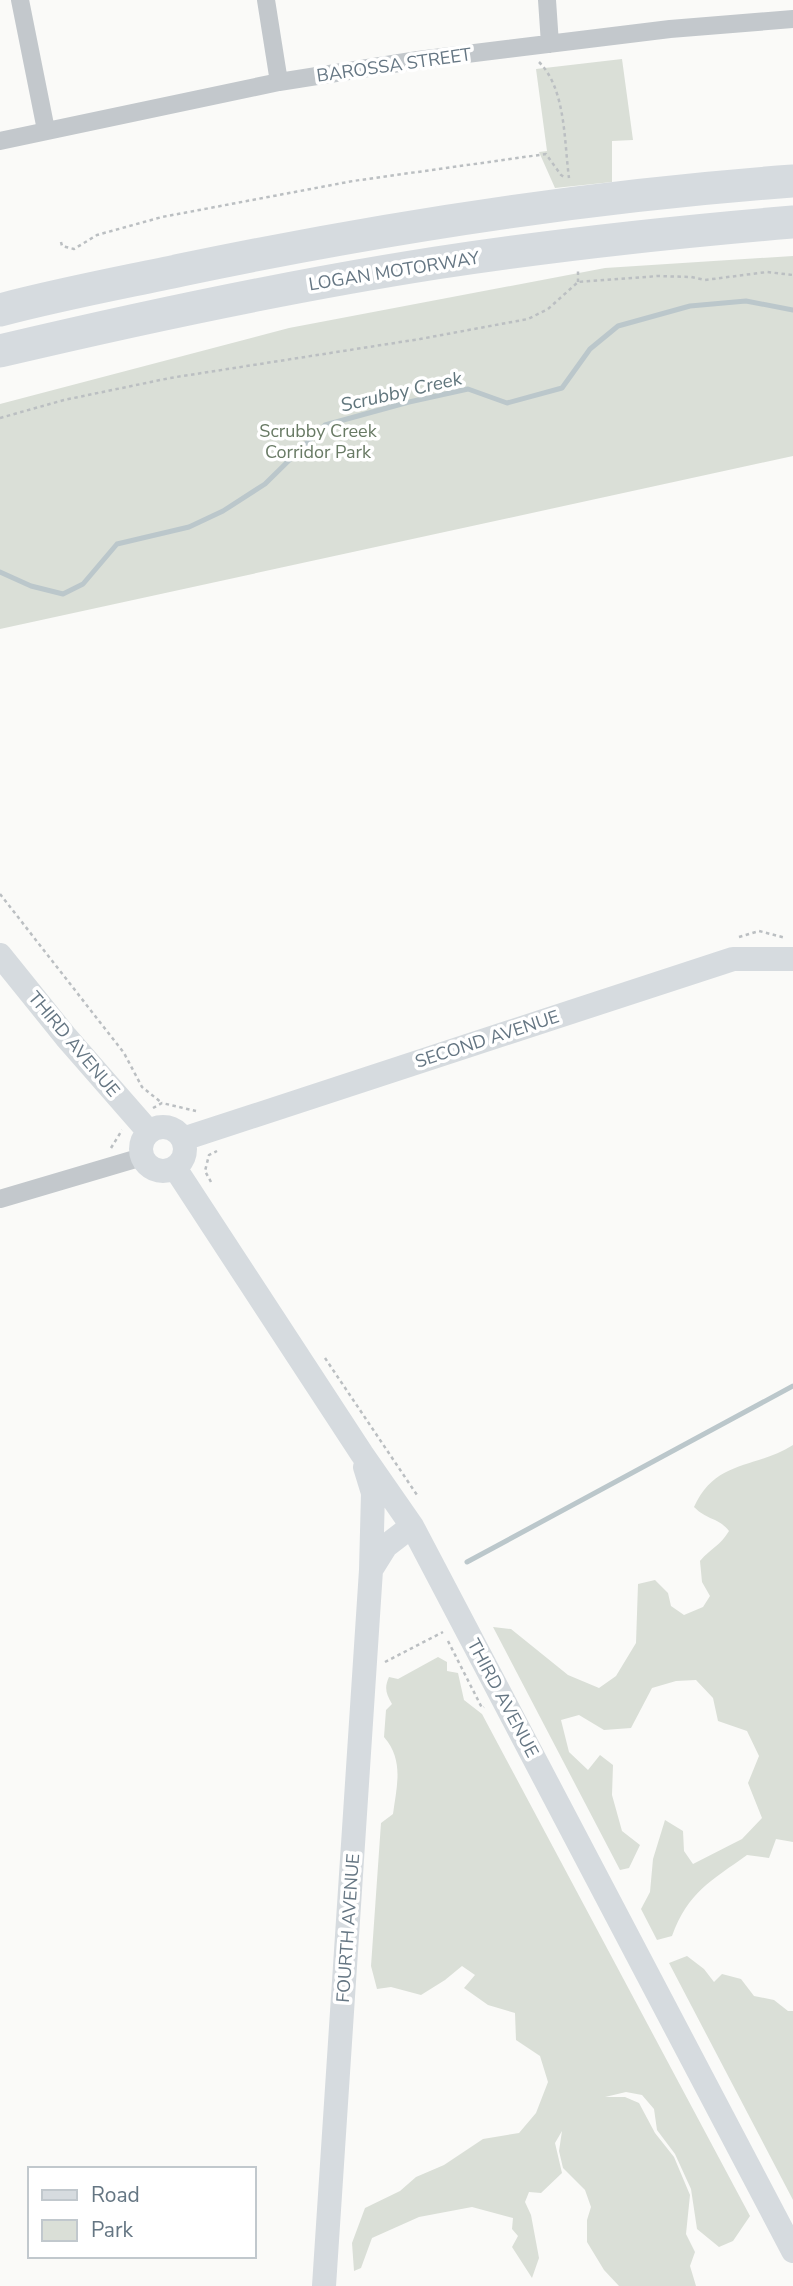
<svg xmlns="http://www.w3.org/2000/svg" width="793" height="2286" font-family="'Nunito Sans',sans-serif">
<rect width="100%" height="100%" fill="#fafaf8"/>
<path fill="#dadfd7" d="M622,59L633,140L612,141V182L555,188L539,152L547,151L536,69Z
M793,256V456L0,629V404L289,328L605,268Z
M793,1445V1842L776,1839L769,1858L747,1855C711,1881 688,1892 672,1936L657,1940L641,1909L650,1892L653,1859L665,1820L683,1831L684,1851L693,1864L742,1839L762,1818L748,1783L759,1756L747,1731L718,1721L713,1698L696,1680L676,1681L652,1688L631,1728L604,1730L579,1715L561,1720L569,1752L588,1770L600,1755L613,1765L612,1795L622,1831L640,1845L629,1868L620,1870L493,1627L511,1629L568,1675L599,1688L616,1676L636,1643L638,1584L655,1580L668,1593L671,1606L684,1615L703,1607L710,1596L702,1582L700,1561C711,1548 720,1546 729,1531C718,1517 708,1521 694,1507C716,1459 755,1469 793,1445Z
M438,1657L447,1662V1671L458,1673L464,1700L482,1714L750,2216L733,2241L719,2247L697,2229L691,2189L675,2154L657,2130L654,2109L642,2095L626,2092L605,2097H625L639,2103L655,2133L674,2157L690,2195L686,2234L695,2252L690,2266L696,2286H619L604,2270L587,2242V2220L591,2207L585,2190L563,2168L559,2151L562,2131L555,2143L562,2173L541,2193L529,2192L525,2202L531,2215L539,2258L532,2278L512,2247L518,2236L512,2229L513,2218L472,2207L419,2217L372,2238L361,2268L354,2271L352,2243L365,2208L400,2191L416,2177L444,2165L483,2139L519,2133L536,2113L548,2082L540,2056L516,2040L515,2013L488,2005L464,1988L475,1975L462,1966L445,1980L421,1995L391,1987L377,1989L371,1966L381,1823L393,1814C397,1785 404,1760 384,1737L386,1710L392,1704C386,1694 384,1688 389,1677L398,1679Z
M687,1956L704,1969L714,1982L722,1974L741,1979L754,1996L774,2000L788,2011H793V2200L669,1963Z"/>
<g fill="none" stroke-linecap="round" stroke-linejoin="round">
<path stroke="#bbc7cb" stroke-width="5" d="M0,572L31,586L63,594L83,584L117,544L189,527L223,511L265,484L325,425L409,402L468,389L507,403L562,388L590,349L618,326L690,306L746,301L793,310
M467,1562L793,1386"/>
<path stroke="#bbbfc2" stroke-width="2.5" stroke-dasharray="3.5 3.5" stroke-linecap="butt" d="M539,62C566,89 564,141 569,178
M61,242L62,246L74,249L97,235L162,217L353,181L546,154L561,175L566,178
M578,282V268
M0,418L64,400L170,378L420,339L528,319L548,309L578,282L658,276L691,277L705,280L767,272L793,275
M0,894L124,1053L142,1087L162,1103
M739,937L759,931L786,938
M153,1108L162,1103L196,1111
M111,1148L122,1130
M211,1182L205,1171L209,1155L217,1151
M325,1358L417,1495
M448,1641L482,1708L484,1707
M385,1662L443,1632"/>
<path stroke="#c3c8cc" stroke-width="18" d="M20,0L46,130
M266,0L279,82
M547,0L550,44
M0,141L279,82L418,60L670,29L793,19
M0,1199L142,1157"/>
<path stroke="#d6dbdf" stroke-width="24" d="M0,955L66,1037L149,1132
M141 1149a22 22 0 1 1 44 0a22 22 0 1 1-44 0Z
M183,1139L733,959H793
M175,1168L362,1454L412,1526L793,2251
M371,1570L386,1546L412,1526
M324,2286L371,1570L373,1493L365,1467"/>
<path stroke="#d6dbdf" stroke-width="33" d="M0,310C60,294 120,283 181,270C382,228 588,196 793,181
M0,351C144,317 289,286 436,263C554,245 674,232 793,222"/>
</g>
<g text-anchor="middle" stroke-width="7" stroke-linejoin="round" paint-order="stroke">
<g font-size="18" fill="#657683" stroke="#fff">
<text transform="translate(394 65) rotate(-8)" y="6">BAROSSA STREET</text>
<text transform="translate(394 271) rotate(-9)" y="6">LOGAN MOTORWAY</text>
<text transform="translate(487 1039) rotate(-18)" y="6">SECOND AVENUE</text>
<text transform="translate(74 1044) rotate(50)" y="6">THIRD AVENUE</text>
<text transform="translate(503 1698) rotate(62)" y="6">THIRD AVENUE</text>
<text transform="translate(348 1928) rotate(-86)" y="6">FOURTH AVENUE</text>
</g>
<g font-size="18" fill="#687a64" stroke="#fff">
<text x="318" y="437">Scrubby Creek<tspan x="318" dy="21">Corridor Park</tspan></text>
</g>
<g font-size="19" font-style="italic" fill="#60757c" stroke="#fff">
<text transform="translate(401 391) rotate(-13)" y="7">Scrubby Creek</text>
</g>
</g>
<rect x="28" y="2167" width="228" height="91" fill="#ffffff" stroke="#c1c8cd" stroke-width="2"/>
<rect x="42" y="2190" width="35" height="10" fill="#d6dbdf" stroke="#c1c8cd" stroke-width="2"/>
<text x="91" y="2202" font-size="21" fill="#657683">Road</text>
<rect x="42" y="2220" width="35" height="21" fill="#dadfd7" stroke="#c1c8cd" stroke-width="2"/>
<text x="91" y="2237" font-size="21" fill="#657683">Park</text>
</svg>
